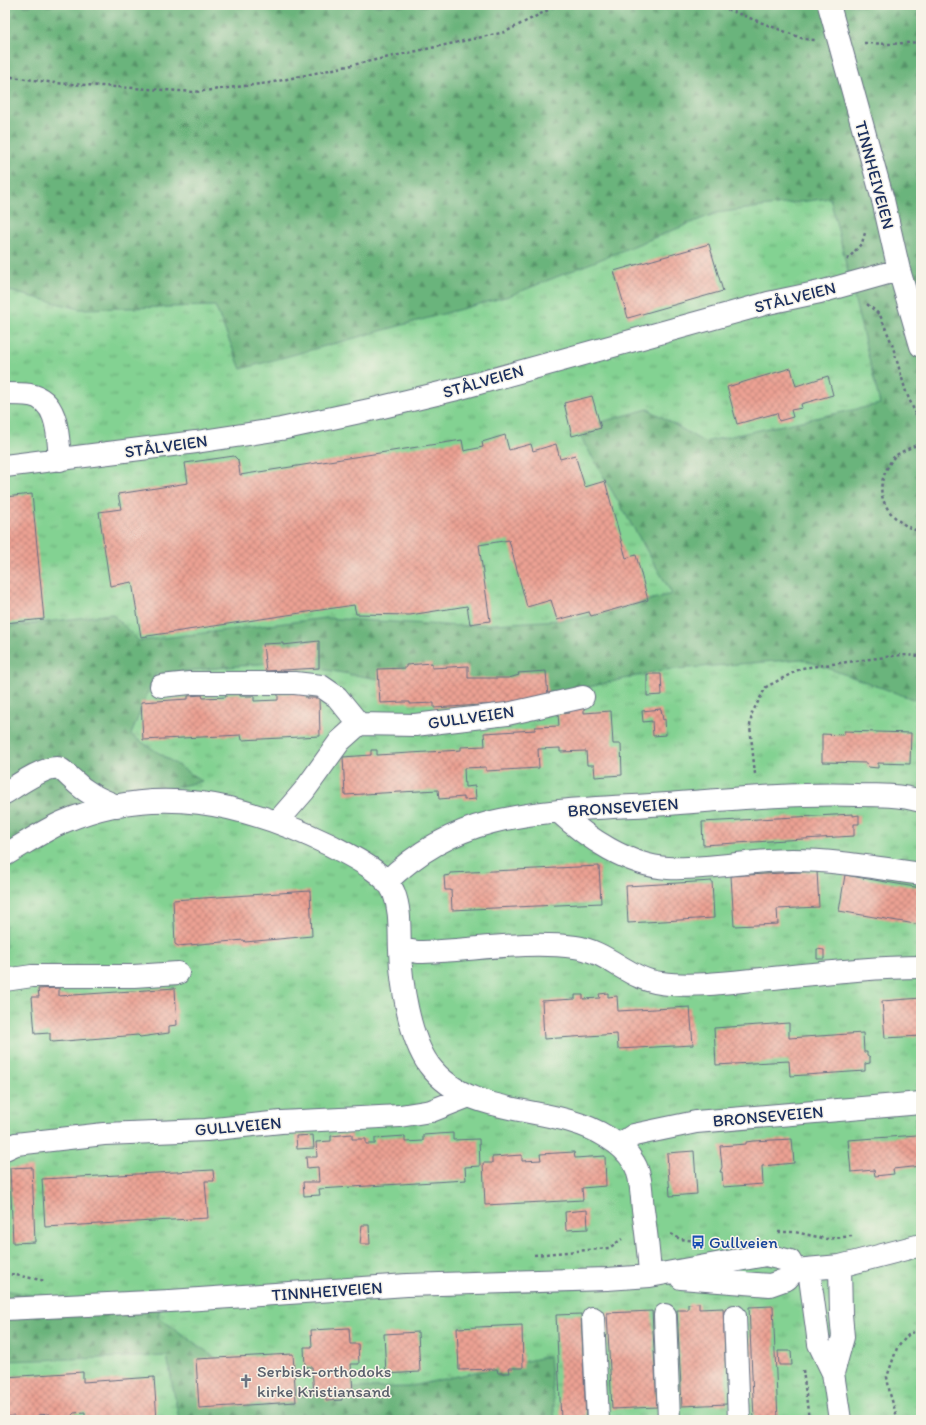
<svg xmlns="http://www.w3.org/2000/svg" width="926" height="1425" font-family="Itim,sans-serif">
<defs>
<pattern id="grass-tufts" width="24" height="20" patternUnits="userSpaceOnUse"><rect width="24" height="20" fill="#83d292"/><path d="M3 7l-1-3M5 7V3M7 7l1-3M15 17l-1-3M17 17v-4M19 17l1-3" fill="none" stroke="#6aab7a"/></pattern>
<pattern id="forest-firs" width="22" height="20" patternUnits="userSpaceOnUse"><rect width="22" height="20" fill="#6ab47c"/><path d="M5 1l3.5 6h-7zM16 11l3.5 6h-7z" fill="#569369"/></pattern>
<pattern id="building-cross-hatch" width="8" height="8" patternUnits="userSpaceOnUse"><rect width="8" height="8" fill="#eca193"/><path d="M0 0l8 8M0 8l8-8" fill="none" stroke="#be847b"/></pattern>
</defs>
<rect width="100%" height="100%" fill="#f7f3e8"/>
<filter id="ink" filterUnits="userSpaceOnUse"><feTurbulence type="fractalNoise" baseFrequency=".025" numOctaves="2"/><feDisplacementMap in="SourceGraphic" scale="8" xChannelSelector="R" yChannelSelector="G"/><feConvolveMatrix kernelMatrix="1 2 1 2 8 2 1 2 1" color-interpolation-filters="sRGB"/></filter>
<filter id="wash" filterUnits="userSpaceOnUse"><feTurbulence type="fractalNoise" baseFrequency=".012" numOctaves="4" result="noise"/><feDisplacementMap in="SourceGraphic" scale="16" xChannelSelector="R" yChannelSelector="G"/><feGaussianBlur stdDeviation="0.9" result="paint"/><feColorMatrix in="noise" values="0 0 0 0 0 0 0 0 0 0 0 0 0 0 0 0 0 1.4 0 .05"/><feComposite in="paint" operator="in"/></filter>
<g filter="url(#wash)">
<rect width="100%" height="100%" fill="#eee3c5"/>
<path fill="url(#grass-tufts)" stroke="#4f8078" d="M5,5H921V1420H5Z"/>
<path fill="url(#forest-firs)" stroke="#42726d" d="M5,5H921V702L802,659L663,670L567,692L419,686L279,662L155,674L131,735L202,781L114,803L5,855V627L112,614L139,641L325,618L461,626L577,619L672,594L576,429L648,409L704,442L880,404L830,198L716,213L509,296L241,369L215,306L80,309L5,290Z
M5,1290L75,1304L163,1294L158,1317L261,1390L408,1387L549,1356L555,1420H179L167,1356L5,1361Z"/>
<g id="blocks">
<path fill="url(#building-cross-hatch)" d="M709,244L723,291L628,318L614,271Z
M791,368L796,386L828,376L833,395L801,404L802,408L791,410L793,417L779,421L777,413L737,424L727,387Z
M592,396L601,428L572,436L564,403Z
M505,435L509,450L531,444L533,451L556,444L560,459L575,455L585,487L605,481L626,558L636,555L648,600L591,616L589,612L557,620L551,600L527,607L509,540L479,545L490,621L470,624L467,606L410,615L356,614L354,605L141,637L132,582L110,586L99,512L121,509L118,494L188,483L185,463L234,456L238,460L240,475L462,440L464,451L483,447L482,442Z
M32,494L44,619L5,623V497Z
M319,641V668L266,671L263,644L283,643V645Z
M432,663V668L468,666V678H509L519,675L518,673L546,671L548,697L512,703L434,708V703L410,704V702H404L380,703L378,669L406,668V665Z
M647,674H661L662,695L647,696Z
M306,692V698H319L320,736L242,740L241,735L143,740L141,702L188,699V696L202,695L203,698L226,697V694L240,693V696H254V701L278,700V694Z
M584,701V713L611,711L613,744H621L622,775L595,777L594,765H587L586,751L560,752V748L538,749L539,768L486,771V767L464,768L465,787L475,786L476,799L464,800V797L439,799L438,790L345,795L343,757L371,755V750H377V755L461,750V747L485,746L484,733L535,730V727L559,726L558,714L569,713L568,702Z
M661,709L663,720L665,719L666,735L653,736L652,721L643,722L642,711Z
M844,731L911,733L910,764L878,763V768L868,767L867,763L822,762V734L844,735Z
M853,814V816L859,815V824H854V836L703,845L702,822Z
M599,866L601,903L452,910L451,890H445L444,876L450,875V873Z
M817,871L819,907L777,909L778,924L734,926L731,876Z
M845,875L921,888V925L839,911Z
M712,881L714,918L628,923L626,886Z
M310,891L312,936L245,942L244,940L178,946L175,944L173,900Z
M817,949L824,950V959H817Z
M59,988V996L175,988L177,1025L169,1026V1033L140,1037L138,1035L53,1042L50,1040V1033L35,1034L32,997H39L38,989Z
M608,993V997L617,996L618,1011L690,1007L693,1045L618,1049L617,1034L544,1039L542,1001L575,999V995H583V999L600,998L599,994Z
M921,998V1036L885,1038L882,1001Z
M789,1023V1038L863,1033L864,1052H867V1055L870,1057V1063L865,1064V1071L790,1076L789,1061L716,1065L714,1028Z
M916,1121H921V1166L893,1169L894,1174L875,1176L874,1170L851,1172L848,1140L917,1135Z
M453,1133V1140L479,1139L480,1166L465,1167L466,1180L319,1189L320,1195L304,1196L303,1182H319L318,1167L307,1168L306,1157H317L316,1142L331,1141V1136L352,1134V1139H366V1144H375V1138L405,1136V1142L423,1141V1135Z
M313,1135L314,1148L297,1149L296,1136Z
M792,1139L794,1163L762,1166L763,1184L723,1187L722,1172H720L722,1167L720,1146L746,1144V1142L753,1141Z
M694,1151L697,1194L670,1196L667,1153Z
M574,1152L575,1158L605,1156L606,1186L582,1188L583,1200L485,1205L483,1163H492V1157L522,1155V1161L541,1160L540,1154Z
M32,1167L35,1242L13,1243L10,1168Z
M213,1170L214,1181H205L208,1218L45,1227L42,1179Z
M587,1210L588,1229L566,1230L565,1212Z
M362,1225H369L370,1244H360Z
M699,1303V1309L723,1308L727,1404L682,1406L677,1310H688V1304Z
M773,1306L778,1420H754L749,1307Z
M652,1311L657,1407L612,1409L607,1313Z
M581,1314L586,1420H561L556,1315Z
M522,1325L523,1368H509L510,1373H498L497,1369L459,1370L457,1328Z
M349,1328L350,1344H358L359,1364H351L353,1392L341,1393L342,1400L326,1401V1394L314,1395L312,1367H305L304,1347H312L311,1330Z
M418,1332L420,1372L386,1374L384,1334Z
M778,1351H791L792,1365H779Z
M293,1354L296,1402L199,1408L196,1359Z
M83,1372V1382L154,1377L157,1420H134L132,1418L121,1420H85V1412L74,1413L67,1420H49V1414L38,1415L34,1420H14V1416L5,1417V1377Z"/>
</g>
</g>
<g filter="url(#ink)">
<use href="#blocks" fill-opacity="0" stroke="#656e82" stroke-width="1"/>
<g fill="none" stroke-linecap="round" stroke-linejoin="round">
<g stroke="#656e82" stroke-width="24">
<path id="minor" d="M883,200L899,270L921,346
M5,394C13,394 22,394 30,395C59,400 58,437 60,460
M5,466L196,442L281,429L374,409L461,388L768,303L820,292L899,270
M161,686L190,683H295L321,686L337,697L359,724
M5,793C16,786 45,766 58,768C63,769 68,776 72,779C86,793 99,799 117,806
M559,812C587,838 629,866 668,868C709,870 750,860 792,860C835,860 878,868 921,874
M278,821L304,791L340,741L359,724L415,725L507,714L583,697
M5,855C24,844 43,831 63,822C155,782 244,803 330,845C349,855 386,872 394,893C401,911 399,931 400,950C401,983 409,1037 429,1065C471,1121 552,1102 607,1137C617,1143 628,1152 634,1163C642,1176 641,1194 643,1209C646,1232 649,1253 650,1276
M386,882C415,854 452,832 492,822C549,808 610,808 667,804C731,799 794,793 858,795C878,795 901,795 921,801
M400,949L418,952C469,951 525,940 575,947C607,951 630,980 661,983C689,987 724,983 752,980C808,975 865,967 921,967
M5,980L32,976H134L178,973
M619,1145L634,1135L696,1122L921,1103
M5,1149L16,1144L104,1134L206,1130L281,1122L400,1116L431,1111L469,1096
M809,1270L819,1344L833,1373L840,1420
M681,1278L770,1285L787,1279L795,1270L840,1266L921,1245
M5,1309L170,1301L407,1285L607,1279L650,1276L766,1255L790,1261L795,1270
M665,1315L669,1420
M735,1316L739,1420
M593,1318L598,1420
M833,1373L843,1337L841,1314L840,1266"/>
</g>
<path stroke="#656e82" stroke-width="2.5" stroke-dasharray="3 3" stroke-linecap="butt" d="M716,5L804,39L815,40
M864,43L889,44L921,42
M5,76L55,83L195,92L269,83L505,32L558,5
M847,260L862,243L865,233
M867,304L880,315L892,344L906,392L921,426
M921,443C913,447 901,451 894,457C890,462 887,468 885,473C872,501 896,525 921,532
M755,774L750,726L752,713L766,687L802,668L901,655L921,656
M778,1232H795L827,1239L852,1236
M671,1234L680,1239L696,1241
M534,1255L609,1248L622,1239
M5,1273L46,1281
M803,1370L809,1420
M898,1420L890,1394L887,1377L897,1348L909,1334L921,1329"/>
<use href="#minor" stroke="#fff" stroke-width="22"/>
<g stroke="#656e82" stroke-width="24" stroke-linecap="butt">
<path id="minor-bridge" d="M829,5L883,200"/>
</g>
<use href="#minor-bridge" stroke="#fff" stroke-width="22"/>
</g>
</g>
<defs>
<g id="bus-bare" transform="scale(1.08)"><path d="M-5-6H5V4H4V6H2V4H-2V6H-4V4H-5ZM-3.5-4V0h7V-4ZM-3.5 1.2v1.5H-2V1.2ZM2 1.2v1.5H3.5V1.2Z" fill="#1a4fb4" stroke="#f7f3e8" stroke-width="2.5" paint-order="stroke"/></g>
<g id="church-bare" transform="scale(1.08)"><path d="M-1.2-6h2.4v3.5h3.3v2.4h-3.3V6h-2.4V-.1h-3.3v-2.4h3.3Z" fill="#6b7280" stroke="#f7f3e8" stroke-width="2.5" paint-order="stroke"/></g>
</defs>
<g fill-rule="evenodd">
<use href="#bus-bare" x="698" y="1242"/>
<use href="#church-bare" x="246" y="1381"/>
</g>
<g text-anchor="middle" stroke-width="3" stroke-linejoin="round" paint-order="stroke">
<g font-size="17" fill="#1b2f5e" stroke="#f7f3e8">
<text transform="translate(875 175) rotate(75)" y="6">TINNHEIVEIEN</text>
<text transform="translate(795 297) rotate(-14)" y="6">STÅLVEIEN</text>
<text transform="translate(483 381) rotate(-16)" y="6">STÅLVEIEN</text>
<text transform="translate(166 446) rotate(-8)" y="6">STÅLVEIEN</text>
<text transform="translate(471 717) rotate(-8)" y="6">GULLVEIEN</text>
<text transform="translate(623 807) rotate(-4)" y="6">BRONSEVEIEN</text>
<text transform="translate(768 1116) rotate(-5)" y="6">BRONSEVEIEN</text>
<text transform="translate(238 1126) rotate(-5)" y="6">GULLVEIEN</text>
<text transform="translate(327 1291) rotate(-4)" y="6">TINNHEIVEIEN</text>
</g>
<g font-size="17" fill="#164399" stroke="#f7f3e8" text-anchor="start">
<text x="709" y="1248">Gullveien</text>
</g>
<g font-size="17" fill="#5b616d" stroke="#f7f3e8" text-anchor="start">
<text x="257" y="1377">Serbisk-orthodoks<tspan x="257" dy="20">kirke Kristiansand</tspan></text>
</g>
</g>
<rect width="926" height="1425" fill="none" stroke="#f7f3e8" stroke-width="20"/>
</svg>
